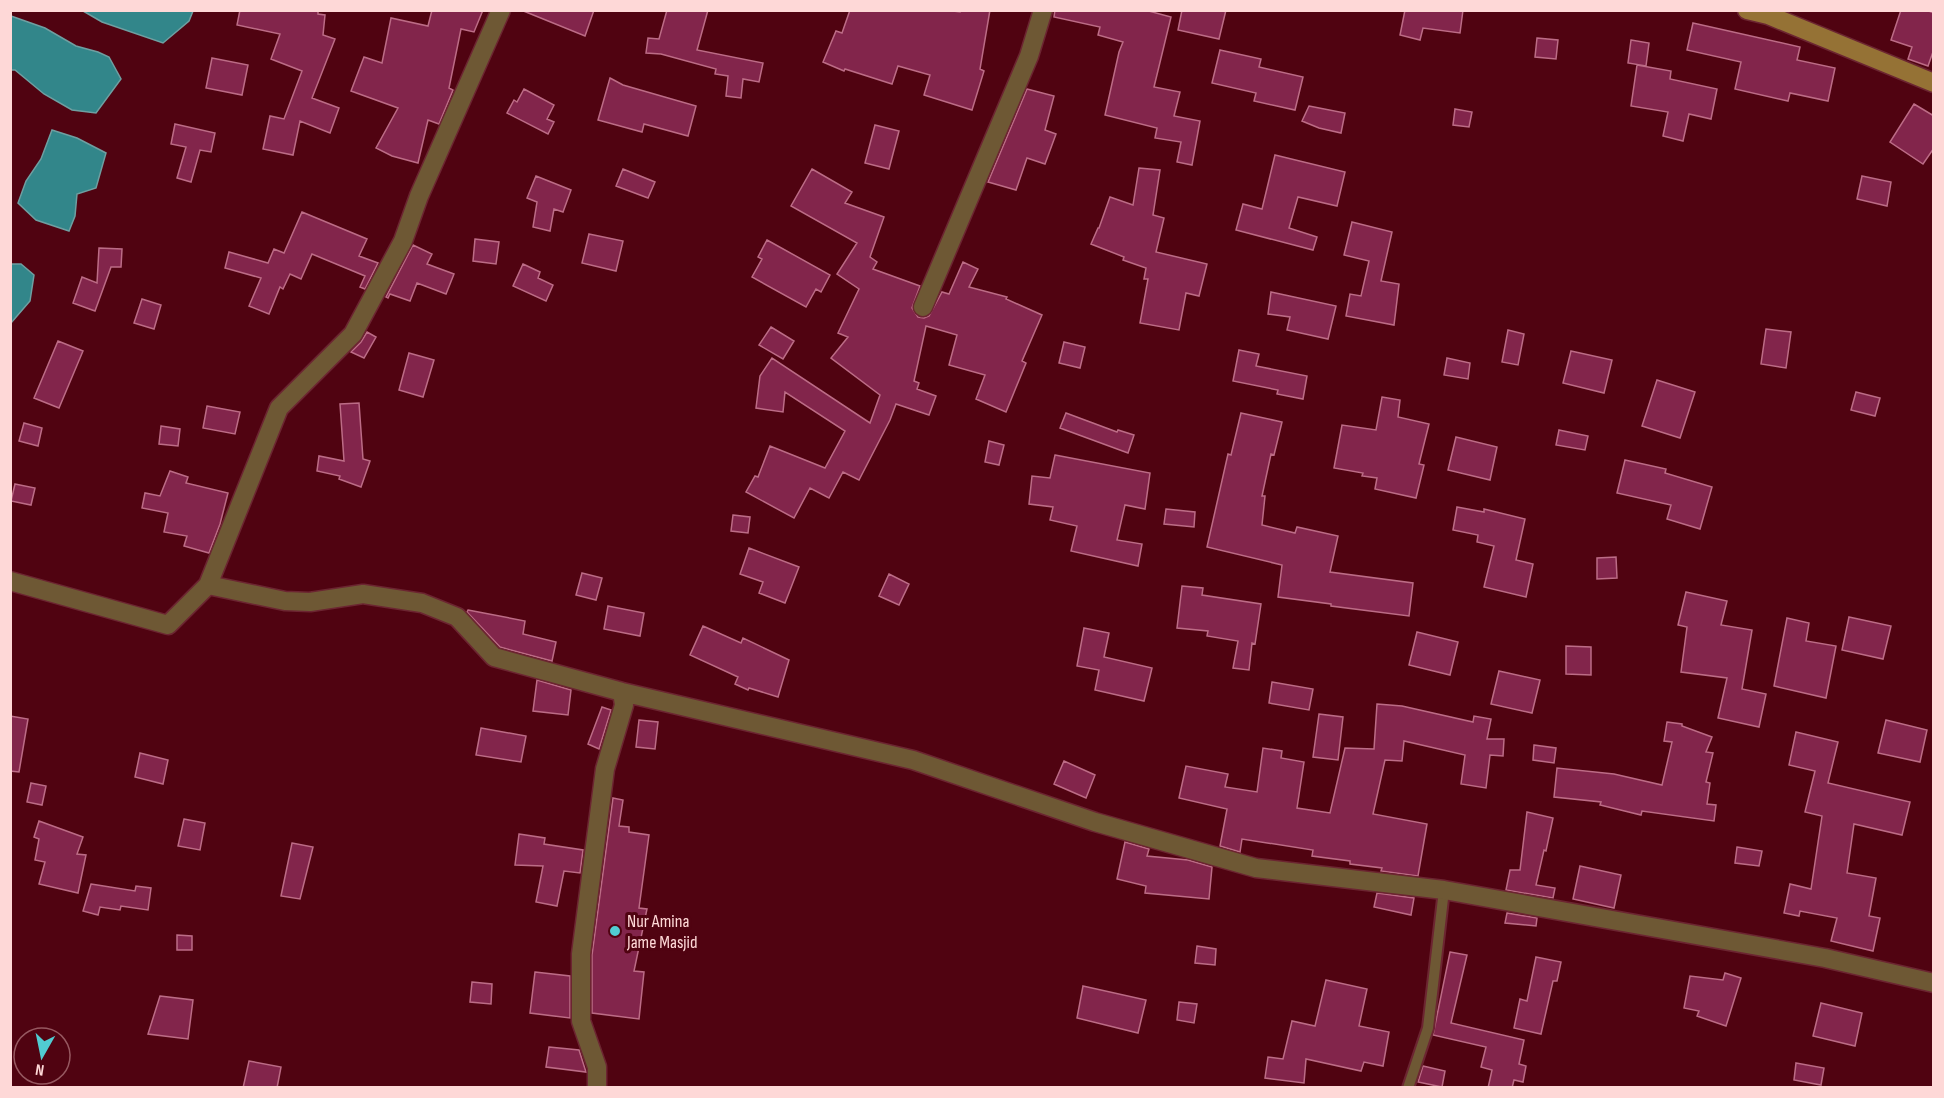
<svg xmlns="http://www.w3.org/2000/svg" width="1944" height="1098" font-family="'Sofia Sans Condensed',sans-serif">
<rect width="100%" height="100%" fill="#500311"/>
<path fill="#32868a" stroke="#6f9fa1" stroke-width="1.5" d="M83,11H193L189,21L163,43L102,22Z
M11,16L45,28L76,46L98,52L109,57L121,79L96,113L72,110L44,94L15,70H11Z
M52,130L77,138L106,153L96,188L77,194L75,216L69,231L36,220L18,203L26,181L41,159Z
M11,264H21L34,275L30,301L11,323Z"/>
<path fill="#82254b" stroke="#bc6c86" stroke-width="1.5" d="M240,10H318V14L325,15L323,35L335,39L312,98L339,108L330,133L300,121L293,155L263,149L270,116L284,119L302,71L271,59L280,34L237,25Z
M432,10H483L474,32L461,29L449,88L453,90L439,124L428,120L418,163L392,156L376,148L398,108L351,91L364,57L382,63L391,18L428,26Z
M521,10H594L585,36Z
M667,10H708L697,50L763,63L759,82L743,79L741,98L726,96L728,76L715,74L716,69L661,54L646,53L648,38L659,39Z
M850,10H945L960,12V10H990L980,69L984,71L972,110L924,95L930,75L898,66L892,84L845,69L844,71L823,62L836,31L842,33Z
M1055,10H1145L1171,17L1154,87L1180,92L1174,116L1200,121L1192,165L1177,162L1181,142L1155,138L1157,128L1105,115L1119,52L1123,42L1098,35L1100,27L1054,17Z
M1182,10H1226L1219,39L1178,30Z
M1405,10H1463L1460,33L1423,28L1420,40L1400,35Z
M1901,10H1926L1934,13V49L1928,66L1908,59L1912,47L1891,40Z
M1693,23L1800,47L1797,60L1835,68L1828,101L1790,93L1788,101L1735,89L1741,62L1687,50Z
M1537,38L1558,40L1556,59L1535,57Z
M1631,40L1649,43L1646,66L1628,63Z
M1220,50L1261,59L1259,67L1303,77L1295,110L1254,101L1256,93L1212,83Z
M212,58L248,65L242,95L206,88Z
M1637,65L1671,71L1670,79L1717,89L1711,119L1689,114L1683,141L1663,136L1668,112L1631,106Z
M610,78L623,85L696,106L688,136L644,124L642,132L598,120Z
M524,89L554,105L547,119L554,122L548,134L507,113L514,100L517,102Z
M1027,89L1054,96L1045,130L1056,134L1045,164L1027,158L1016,190L988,182Z
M1914,104L1934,116V148L1923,164L1890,142Z
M1309,106L1345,113L1341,133L1319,128L1302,121Z
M1455,109L1472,112L1469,127L1453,125Z
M175,124L215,133L211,152L200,150L191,182L177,178L186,147L171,144Z
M875,125L899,131L889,169L865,163Z
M1275,155L1345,172L1337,206L1298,197L1289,228L1317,237L1313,250L1236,230L1243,204L1262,209Z
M1139,168L1160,170L1153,215L1164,218L1156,252L1207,264L1199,296L1186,293L1179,330L1140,323L1148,279H1144L1146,268L1123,260L1124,257L1091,244L1098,228H1099L1110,197L1133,205Z
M623,169L655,182L648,198L616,186Z
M812,169L852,192L845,203L884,217L870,257L877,262L873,269L920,286L912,308L918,317L924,318L929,316L942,292L949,294L963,262L978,269L969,287L1007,297L1006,299L1042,315L1022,361L1026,363L1006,412L976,399L985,375L949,365L957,335L926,326L914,381L919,383L917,389L936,396L929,415L896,404L890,420L859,480L843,472L829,498L810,488L794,518L746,492L755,476L758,477L770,446L825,468L845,431L785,392L783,412L756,408L760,376L772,358L870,423L880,395L831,358L848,337L838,333L859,289L837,274L857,243L791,206Z
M536,176L571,190L563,212L554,209L550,231L533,227L537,202L527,198Z
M1862,176L1891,182L1887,206L1857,199Z
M302,212L367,239L359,256L378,263L365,289L360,287L365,276L312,254L301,279L290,274L283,289L280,287L269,314L249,306L261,278L225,268L229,252L268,263L274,249L284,253Z
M1352,222L1392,232L1381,281L1399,284L1394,325L1346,316L1350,294L1361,296L1369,261L1344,255Z
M589,234L623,241L616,271L582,263Z
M475,239L499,242L496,264L473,261Z
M767,240L830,275L821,292L816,289L806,307L752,277L762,259L758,257Z
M413,245L432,254L427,264L454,274L446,294L417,283L410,301L390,294L388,298L386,297Z
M99,248L122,249L121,267H111L95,311L73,303L82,277L97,283Z
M523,264L540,272L538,278L553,285L546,301L513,286Z
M1271,292L1336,306L1328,339L1287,330L1290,317L1268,314Z
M142,299L161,305L154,329L134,323Z
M771,327L794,341L783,359L759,345Z
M1766,329L1791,332L1786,368L1761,364Z
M1508,330L1524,334L1518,365L1502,362Z
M367,332L376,337L364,358L351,352L361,342Z
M58,341L83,351L59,408L34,398Z
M1064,342L1085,347L1080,368L1059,363Z
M1239,350L1259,354L1256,366L1307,376L1303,399L1277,394L1278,390L1233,381Z
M1571,351L1612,360L1604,393L1563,383Z
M409,353L434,360L423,397L399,390Z
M1447,358L1470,363L1468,379L1444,375Z
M1657,380L1695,392L1680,438L1642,426Z
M1856,392L1880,398L1875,416L1851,410Z
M1382,397L1400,400L1398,417L1429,424L1419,464L1424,465L1416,498L1375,489L1377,478L1362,476L1363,473L1334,468L1342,425L1376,430Z
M359,403L363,459L370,461L361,487L339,479L340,476L317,471L319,456L344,461L340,404Z
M207,406L240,412L235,434L203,428Z
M1066,413L1117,432L1118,430L1134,435L1128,453L1060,428Z
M1241,413L1282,422L1274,455L1271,454L1262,496H1265L1262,525L1295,533L1297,527L1338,536L1330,572L1413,583L1409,616L1331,606V604L1278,597L1282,565L1207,547L1228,454L1231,455Z
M24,423L42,428L38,446L19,441Z
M161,426L180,429L178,446L159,444Z
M1559,430L1588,436L1585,450L1556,445Z
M1456,437L1497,447L1490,480L1448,470Z
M989,441L1004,445L999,465L985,462Z
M1055,455L1150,473L1145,509L1125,505L1117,540L1142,544L1138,566L1071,551L1077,526L1050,520L1053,507L1029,504L1032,476L1050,478Z
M1625,460L1666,469L1665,473L1712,487L1700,529L1667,519L1671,505L1617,493Z
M170,471L188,477L186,483L228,493L220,524L209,553L184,546L187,536L164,532L168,513L142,508L145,493L160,496Z
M15,484L35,488L31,505L11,501Z
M1457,507L1484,512V509L1525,519L1516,560L1533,564L1526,597L1484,587L1494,546L1477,542L1478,535L1453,530Z
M1166,509L1195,512L1194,527L1164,524Z
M733,515L750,517L748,533L731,531Z
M749,548L799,567L785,603L759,593L763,582L740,574Z
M1616,557L1617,578L1597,579V558Z
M582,573L602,578L596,600L576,595Z
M889,574L909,584L899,605L879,596Z
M1182,586L1203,588L1202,595L1261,604L1255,644L1252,643L1249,670L1233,668L1238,641L1207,636L1208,631L1177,628Z
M1686,592L1727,601L1721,625L1752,630L1742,689L1766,694L1759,727L1718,718L1727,678L1681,672L1687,627L1678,625Z
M608,606L644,613L640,636L604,629Z
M468,610L525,621L523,634L556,642L552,661L500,647L467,612Z
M1849,617L1891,626L1883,659L1842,650Z
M1787,618L1809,623L1806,641L1836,646L1826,698L1774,686Z
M703,626L741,643L743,638L789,660L778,697L749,688L748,690L735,684L738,677L690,655Z
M1084,628L1109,633L1104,657L1152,668L1144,701L1095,690L1099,670L1077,666Z
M1417,632L1458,642L1450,675L1409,665Z
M1566,646L1591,647V675L1566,674Z
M1499,671L1540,680L1532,713L1491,704Z
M537,680L571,690L568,715L533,711Z
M1272,682L1313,689L1309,710L1269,703Z
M1377,704L1402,706L1473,722L1474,716L1491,719L1487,739H1504L1503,756L1490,755L1486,788L1461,784L1465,755L1404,741L1402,761L1385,760L1373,814L1427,824L1418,876L1381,871L1382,868L1350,864V861L1312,856L1313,850L1242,839L1240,852L1220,846L1227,809L1179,798L1186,766L1228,774L1225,787L1257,792L1263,748L1282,751L1281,758L1304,762L1297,808L1330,813L1345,748L1374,749Z
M602,707L611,710L599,749L588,744Z
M1319,714L1343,717L1338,760L1313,757Z
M10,716L28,719L19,772L10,771Z
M639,720L658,722L655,749L636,747Z
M1886,720L1927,730L1920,762L1878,753Z
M1667,722L1682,724V726L1712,737L1706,752L1713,753L1706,782L1710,783L1707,804L1716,805L1714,821L1642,811L1641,815L1600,805L1601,802L1554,797L1557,768L1614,774L1662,785L1672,742L1664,741Z
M481,728L526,736L521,762L476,755Z
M1796,732L1838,742L1828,783L1910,802L1902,835L1854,824L1847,873L1876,878L1869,916L1880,918L1873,951L1831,941L1837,918L1800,911L1799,916L1784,913L1790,884L1811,889L1822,816L1805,812L1815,771L1789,765Z
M1534,745L1556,748L1554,763L1533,760Z
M140,753L168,760L163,784L135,777Z
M1064,761L1095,775L1086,798L1054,784Z
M31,783L46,786L42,805L27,802Z
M613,798L623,800L619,826L629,827V832L649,835L639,908L647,909L634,971L644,972L639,1019L592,1013V955Z
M1527,812L1553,818L1546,851L1544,850L1536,885L1555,888L1553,898L1506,890L1510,870H1520Z
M184,819L205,823L200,850L178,846Z
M39,821L83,837L77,854L86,855L78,893L39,884L45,862L35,860L39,839L34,837Z
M519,834L545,838L544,844L583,850L580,873L564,871L557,906L536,902L543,866L515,865Z
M1125,842L1149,849L1147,856L1188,860L1212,867L1209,899L1145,893L1146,886L1117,879Z
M292,843L313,847L300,899L281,896Z
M1737,847L1762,851L1759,866L1735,863Z
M1580,866L1621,875L1614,908L1573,899Z
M91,884L135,891L136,886L151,888L148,910L121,906L120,910L100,907L98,915L83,911Z
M1377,893L1414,898L1411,915L1374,907Z
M1507,913L1537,918L1536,926L1505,923Z
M177,935L192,936V950H177Z
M1197,946L1216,949L1215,965L1195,963Z
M1450,952L1467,955L1451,1023L1524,1040L1519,1064L1526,1066L1523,1082L1514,1080L1512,1088H1488L1492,1070L1481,1067L1486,1047L1433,1035Z
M1536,957L1561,962L1557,981H1553L1541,1034L1514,1028L1520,999L1527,1001Z
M535,972L570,976V1018L530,1013Z
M1725,973L1741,978L1726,1026L1697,1016L1699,1011L1684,1008L1690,976L1723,980Z
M1326,980L1367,989L1359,1026L1389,1032L1383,1066L1364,1062L1361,1071L1306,1059L1304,1083L1265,1078L1268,1057L1283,1059L1292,1021L1315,1026Z
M472,982L492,984L491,1004L470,1002Z
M1083,986L1146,1000L1138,1033L1077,1018Z
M160,996L193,1000L188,1039L148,1034Z
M1179,1002L1197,1004L1194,1023L1177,1020Z
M1821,1003L1862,1013L1855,1046L1813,1036Z
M549,1047L579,1050L586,1072L546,1067Z
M249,1061L281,1067L277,1088H243Z
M1796,1063L1824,1068L1821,1085L1794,1080Z
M1423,1066L1445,1071L1442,1087L1418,1082Z"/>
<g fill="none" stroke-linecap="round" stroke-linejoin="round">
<g stroke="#6c2531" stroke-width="14">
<path id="lane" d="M1408,1088L1428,1028L1444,890"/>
</g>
<g stroke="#6c2531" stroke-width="21">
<path id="street" d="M923,307L1029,56L1043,10
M10,581L168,625L208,585L285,601L310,602L363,594L422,603L457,617L494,657L622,692L913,760L1095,822L1256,868L1444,890L1825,958L1934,983
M208,585L279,408L353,334L403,241L419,196L501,10
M597,1088V1067L581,1021V954L605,769L624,705L622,692"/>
</g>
<g stroke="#6c2531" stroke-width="21">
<path id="secondary" d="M1747,10L1768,15L1934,83"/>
</g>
<use href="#lane" stroke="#6e5834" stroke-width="10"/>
<use href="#street" stroke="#6e5834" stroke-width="18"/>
<use href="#secondary" stroke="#957235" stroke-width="18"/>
</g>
<circle fill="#51ccd2" stroke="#500311" stroke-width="2" cx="615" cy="931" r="6"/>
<g text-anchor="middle" stroke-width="6" stroke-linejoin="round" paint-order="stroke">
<g font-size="18" fill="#fed8d7" stroke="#500311" text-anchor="start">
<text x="627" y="927">Nur Amina<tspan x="627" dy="21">Jame Masjid</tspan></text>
</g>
</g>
<rect width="1944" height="1098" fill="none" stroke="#fed8d7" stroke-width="24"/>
<g transform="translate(42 1056) rotate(189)"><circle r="28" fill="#500311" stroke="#965860" stroke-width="1.5"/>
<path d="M0-4.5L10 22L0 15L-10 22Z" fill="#51ccd2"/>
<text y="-9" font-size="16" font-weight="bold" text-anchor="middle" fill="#fed8d7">N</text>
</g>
</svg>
